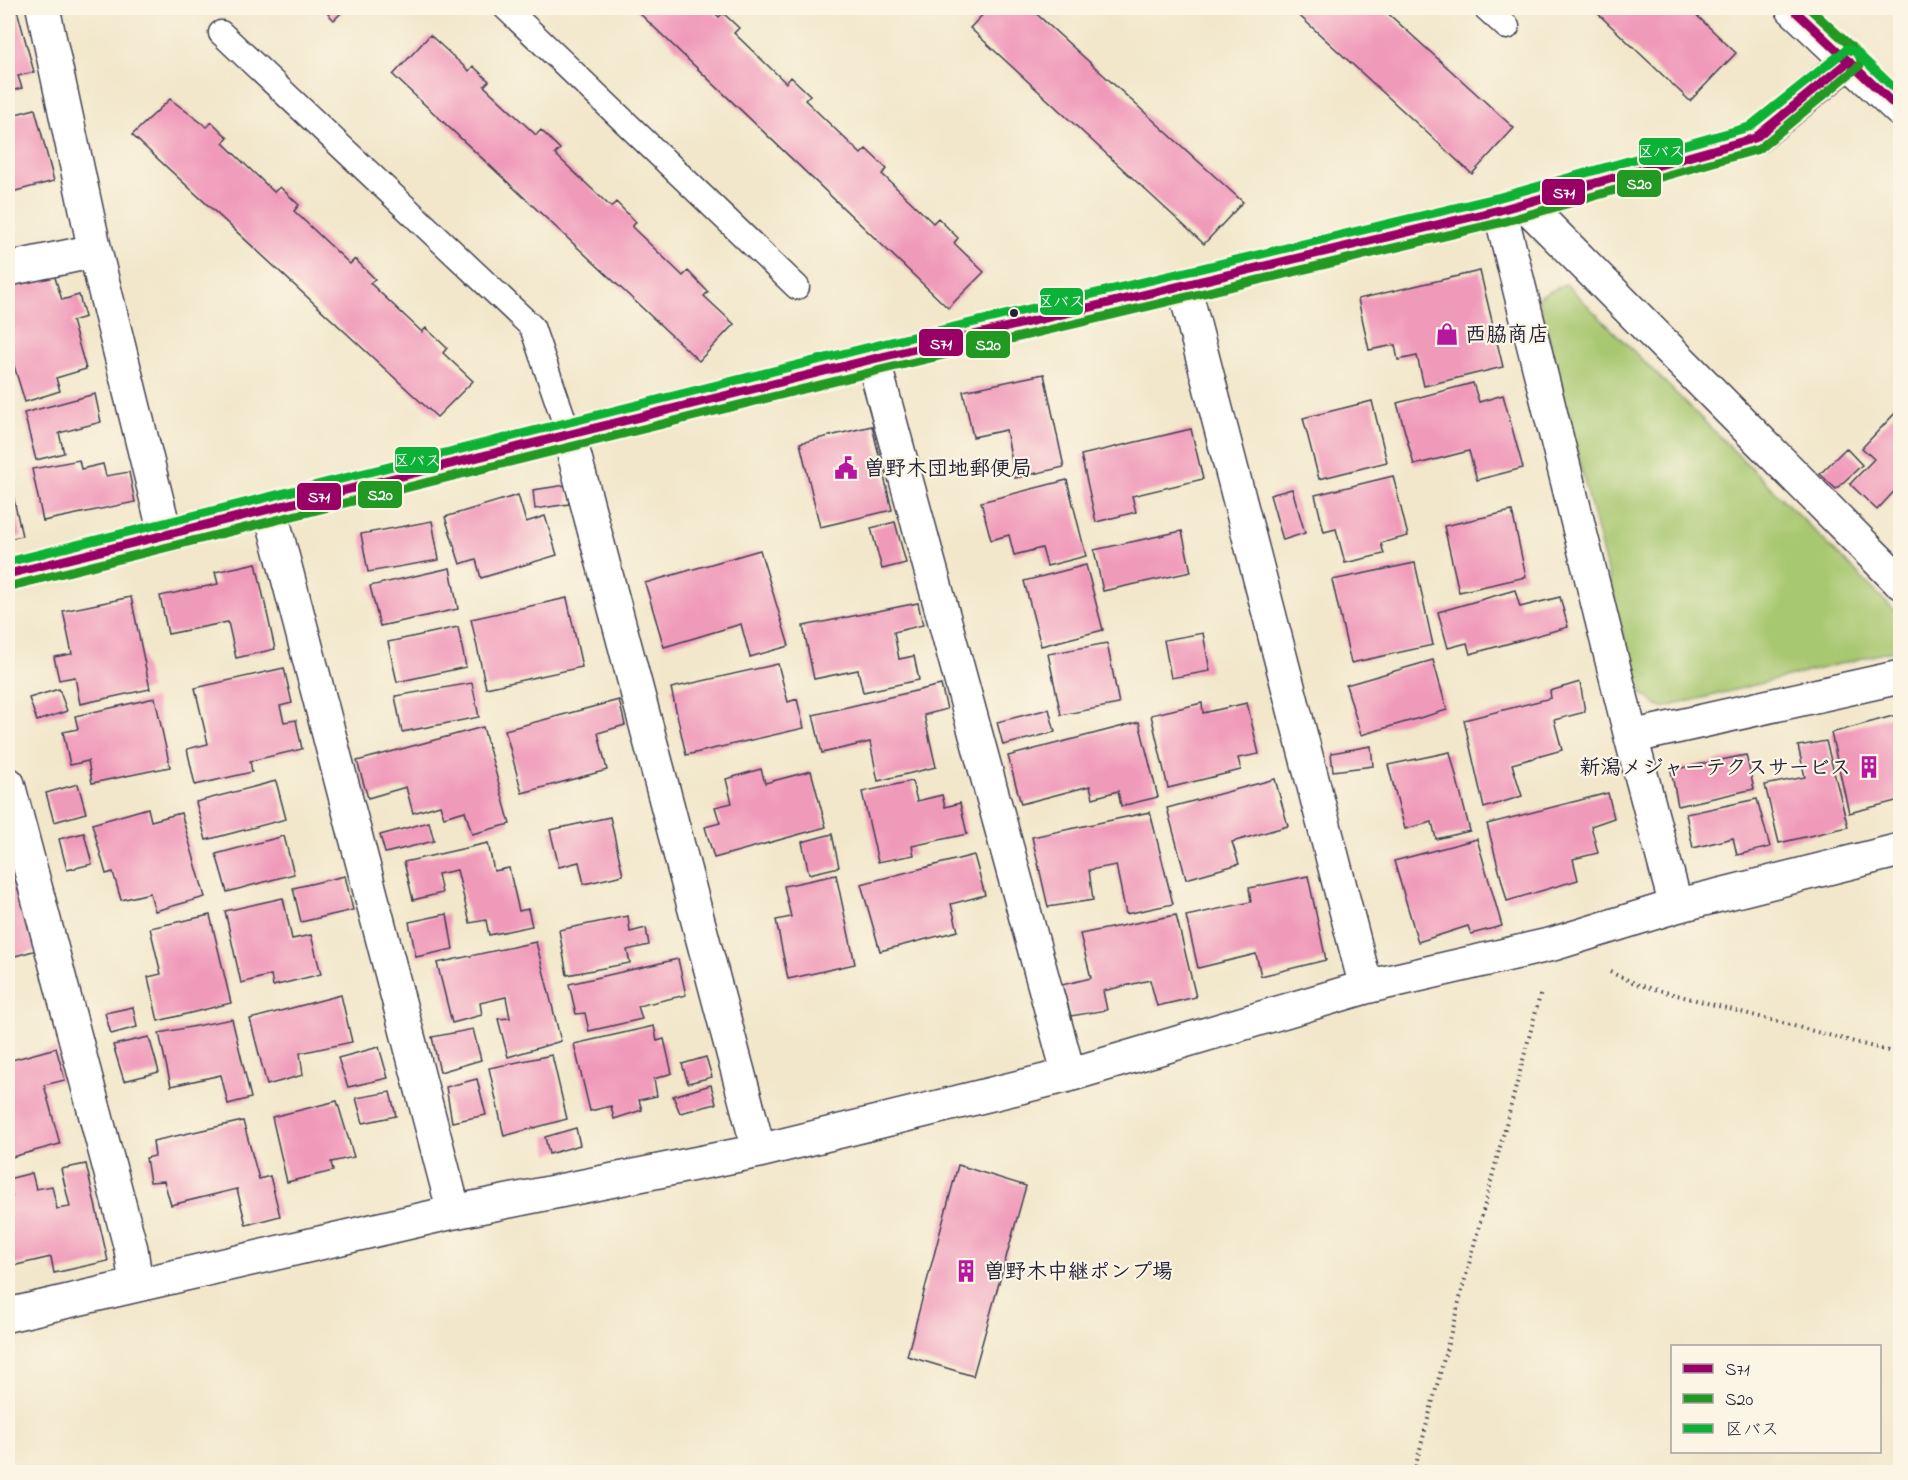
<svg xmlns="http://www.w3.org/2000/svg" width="1908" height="1480" font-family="'Indie Flower','Klee One',sans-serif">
<rect width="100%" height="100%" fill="#fcf5e5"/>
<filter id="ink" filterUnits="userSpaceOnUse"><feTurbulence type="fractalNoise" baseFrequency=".0167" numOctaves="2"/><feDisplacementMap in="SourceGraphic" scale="12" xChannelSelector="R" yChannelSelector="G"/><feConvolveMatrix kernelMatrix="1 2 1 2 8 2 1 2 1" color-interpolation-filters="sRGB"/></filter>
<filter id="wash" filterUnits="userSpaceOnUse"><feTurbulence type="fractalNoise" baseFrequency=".008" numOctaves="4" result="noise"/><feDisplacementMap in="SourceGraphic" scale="24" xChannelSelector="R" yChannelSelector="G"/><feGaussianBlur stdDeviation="1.35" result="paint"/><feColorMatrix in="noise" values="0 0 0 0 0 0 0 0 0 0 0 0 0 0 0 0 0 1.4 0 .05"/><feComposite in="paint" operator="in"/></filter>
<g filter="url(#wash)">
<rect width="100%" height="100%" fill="#f2e7cb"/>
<path fill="#a7c76f" stroke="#647455" stroke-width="1.5" d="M1566,284L1900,616V649L1662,708L1637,690L1538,297Z"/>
<g id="blocks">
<path fill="#f09aba" d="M322,8H346L334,20Z
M634,8H709L719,17L723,13L739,28L734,33L786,83L791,77L810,95L805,100L861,154L866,149L887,169L882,174L933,223L938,218L958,238L954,243L984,272L948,308Z
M989,8H1030L1243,202L1204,244L970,28Z
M1291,8H1382L1514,128L1472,174Z
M1592,8H1689L1736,53L1690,101Z
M17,10L34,72L18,76L22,88L8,92V13Z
M430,35L469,71L473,66L489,81L484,86L536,135L541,130L560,149L555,154L611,207L616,202L636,222L632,227L683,276L688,271L708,292L704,296L734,324L699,361L393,75Z
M170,99L207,127L212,122L228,138L223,143L274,192L280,187L299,205L294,211L350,264L355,259L375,279L370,283L422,332L426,328L447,348L443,353L473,381L437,417L132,135Z
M35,109L54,181L8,193V116Z
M53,271L62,300L79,295L85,317L72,321L86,369L56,378L60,391L25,402L8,346V284Z
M1480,271L1503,367L1424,386L1417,356L1398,360L1395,345L1369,350L1358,299Z
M1044,374L1064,467L1015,478L1006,430L973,437L963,391Z
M1473,383L1479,402L1503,395L1523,468L1477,480L1469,451L1414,465L1397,403Z
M95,394L101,422L59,433L64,453L36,460L24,413Z
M1372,401L1387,462L1319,479L1303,418Z
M1900,408V485L1877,510L1850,484L1874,459L1862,448Z
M872,426L892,510L820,527L800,443Z
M1191,429L1203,479L1132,496L1136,512L1096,522L1081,455Z
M1846,448L1862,465L1836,489L1820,474Z
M79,460L81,469L103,464L106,476L129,472L135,502L43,521L32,469Z
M8,473L22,536L8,539Z
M1393,476L1408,536L1381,543L1384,554L1345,563L1336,529L1324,532L1315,495Z
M1067,480L1086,556L1047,566L1042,548L1014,555L1009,535L991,540L981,502Z
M566,485L569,504L535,509L533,490Z
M1292,489L1305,533L1283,540L1270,495Z
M518,495L526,522L545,516L557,555L481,578L476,559L460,564L445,517Z
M1512,511L1526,577L1459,592L1444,526Z
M432,521L439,560L368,572L361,534Z
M895,522L906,563L882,569L871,528Z
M1182,531L1191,572L1103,591L1094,550Z
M760,550L789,646L750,657L741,624L664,647L645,583Z
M256,563L275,649L236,658L228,622L168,634L160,596L218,584L215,572Z
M1415,563L1433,645L1351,663L1332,580Z
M1086,565L1103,630L1041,646L1024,581Z
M450,568L458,609L380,626L370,586Z
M1515,590L1520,607L1560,597L1568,627L1470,654L1467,643L1448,648L1438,612Z
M131,597L150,689L80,704L75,677L59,680L54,657L72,654L63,611Z
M567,598L582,667L486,688L471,619Z
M918,603L923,625L894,632L899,659L914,656L919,680L863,692L858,670L814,679L803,626Z
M458,627L466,667L397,682L388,642Z
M1203,633L1210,671L1171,678L1164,640Z
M1107,643L1119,704L1061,715L1048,654Z
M1433,660L1447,710L1361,735L1346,685Z
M778,664L788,702L797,699L804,728L686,755L671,688Z
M284,668L292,703L280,706L284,722L296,720L302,749L250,761L252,772L195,785L187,749L208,744L195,688Z
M1580,682L1585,712L1554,720L1562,750L1512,764L1522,796L1484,808L1464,720L1551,698L1550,691Z
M472,683L479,717L402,732L395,696Z
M941,685L947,709L924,715L936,767L878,781L870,742L822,753L813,715Z
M59,689L67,711L37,721L29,698Z
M155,698L170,767L92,783L88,761L70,765L63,732L78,729L75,716Z
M619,700L625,725L598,733L607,770L522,793L505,730Z
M1202,703L1203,713L1247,703L1259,754L1238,758L1241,770L1168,788L1151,715Z
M1049,709L1055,732L1003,745L997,722Z
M1900,714V800L1849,813L1831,733Z
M1139,722L1158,797L1121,806L1118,791L1093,798L1090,786L1021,804L1008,756Z
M483,727L510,824L472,834L465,811L444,817L440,805L413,813L406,787L368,798L357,761Z
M1826,741L1848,827L1779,843L1765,785L1805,777L1798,746Z
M1371,746L1373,766L1333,771L1331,753Z
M1450,752L1470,831L1436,839L1432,822L1405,829L1388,765Z
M1746,755L1754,789L1678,806L1671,770Z
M761,769L765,783L811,771L826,827L714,858L705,827L720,823L715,807L732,803L726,779Z
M1275,779L1288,826L1232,842L1239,864L1186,879L1167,808Z
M276,781L286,819L206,840L196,802Z
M912,781L917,801L942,795L945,807L960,803L967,834L912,846L914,855L878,862L862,792Z
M78,784L86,813L54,822L46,793Z
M1608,793L1614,818L1591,826L1598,853L1573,859L1578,880L1507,901L1487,824Z
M1757,799L1770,847L1737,855L1733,838L1693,848L1686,814Z
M148,808L151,821L181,813L205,897L155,911L150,893L121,900L113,872L106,874L92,824Z
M1150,812L1173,904L1126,914L1116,865L1089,870L1093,900L1048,907L1032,837Z
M610,817L623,875L584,884L579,862L559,867L550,830Z
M429,822L434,841L385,853L380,835Z
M84,833L92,864L67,870L59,839Z
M832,834L839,867L809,874L802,842Z
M284,836L294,874L227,892L216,854Z
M1477,839L1502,926L1471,934L1468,926L1418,942L1394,861Z
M488,843L494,871L509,868L519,911L528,909L532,926L489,935L486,920L470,923L457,870L438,874L442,893L413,900L404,862Z
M974,855L985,895L951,904L958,931L880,951L861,884Z
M836,875L855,964L788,979L776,920L791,917L784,886Z
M345,876L353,910L301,922L293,888Z
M1308,876L1326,960L1261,976L1256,954L1198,968L1186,916L1251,902L1249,888Z
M16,879L37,950L8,958V881Z
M283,898L292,939L311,935L321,974L273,986L271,975L241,983L225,911Z
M447,914L453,949L416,957L409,922Z
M210,915L231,1003L158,1021L148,977L161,974L150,928Z
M1176,915L1196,997L1157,1006L1150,980L1103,991L1107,1010L1071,1016L1062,985L1091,978L1080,934Z
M628,916L630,932L646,928L649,945L627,950L630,963L567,975L559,930Z
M536,942L561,1041L508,1057L498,1019L510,1018L506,997L480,1003L482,1015L452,1023L437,963Z
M678,959L686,995L638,1006L642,1019L589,1031L585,1013L576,1014L569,984Z
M341,995L352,1042L300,1053L303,1075L267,1085L250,1019Z
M133,1007L137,1027L111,1034L105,1013Z
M232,1019L251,1098L228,1104L221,1075L171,1086L159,1033Z
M654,1026L657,1041L664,1039L672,1073L654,1079L657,1096L639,1100L642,1110L614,1119L611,1106L590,1111L574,1044Z
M473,1029L481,1060L440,1072L432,1037Z
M149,1037L159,1072L124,1081L113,1045Z
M379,1047L388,1078L348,1087L338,1058Z
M56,1048L65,1080L44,1085L60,1144L8,1158V1061Z
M552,1055L567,1119L504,1136L489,1068Z
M706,1057L712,1077L688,1083L682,1064Z
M477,1079L486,1115L452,1122L446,1087Z
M711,1085L716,1104L680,1113L673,1096Z
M390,1092L396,1116L363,1123L356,1098Z
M337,1101L354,1157L331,1162L333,1171L287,1182L272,1117Z
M243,1121L259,1179L270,1176L280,1216L246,1225L237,1189L171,1205L164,1181L150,1182L146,1158L155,1156L153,1141Z
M576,1128L580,1145L549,1154L545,1137Z
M86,1164L108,1261L54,1273L51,1257L8,1267V1198L12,1197L8,1179L32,1173L36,1189L52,1186L57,1209L70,1207L61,1169Z
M958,1165L1026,1186L973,1376L907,1356Z"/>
</g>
</g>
<g filter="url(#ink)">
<use href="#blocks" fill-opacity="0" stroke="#414051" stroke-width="1.5"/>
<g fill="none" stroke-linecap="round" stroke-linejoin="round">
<g stroke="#414051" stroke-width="27">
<path id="lane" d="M506,8L797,287
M1486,8L1507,27
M221,33L532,327L569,435"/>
</g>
<g stroke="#414051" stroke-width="36">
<path id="street" d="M43,8L95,251L165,533
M1524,203L1900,582
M1500,210L1631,737L1676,906
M8,269L95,251
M1184,286L1366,987
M873,359L1069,1075
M569,435L759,1151
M270,509L454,1212
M1631,737L1900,677
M8,784L131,1249L136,1285
M8,1315L454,1212L759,1151L1069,1075L1366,987L1553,944L1676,906L1900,850"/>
</g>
<g stroke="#414051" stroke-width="36">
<path id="secondary" d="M1792,8L1900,110
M8,574L873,359L1500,210L1755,138L1849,61"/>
</g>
<path stroke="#414051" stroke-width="4" stroke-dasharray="1.5 4.5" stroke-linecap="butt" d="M1610,972L1639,985L1900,1054
M1414,1472L1541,992"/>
<use href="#lane" stroke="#fff" stroke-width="24"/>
<use href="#street" stroke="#fff" stroke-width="33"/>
<use href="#secondary" stroke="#fff" stroke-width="33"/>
<g stroke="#fcf5e5" stroke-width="14">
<path id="bus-1" d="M1792,8L1900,110
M8,574L873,359L1500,210L1755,138L1849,61"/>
</g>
<g stroke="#fcf5e5" stroke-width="14">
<path id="bus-2" d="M11,586L876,371L1503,222L1759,149L1860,65L1861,60L1858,53L1809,8"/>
</g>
<g stroke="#fcf5e5" stroke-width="14">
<path id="bus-3" d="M8,562L870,347L1497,198L1749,127L1847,49L1856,52L1900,94"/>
</g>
<use href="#bus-1" stroke="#906" stroke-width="9"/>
<use href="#bus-2" stroke="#292" stroke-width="9"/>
<use href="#bus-3" stroke="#0cb236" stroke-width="9"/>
</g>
</g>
<defs>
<g id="shop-bare" transform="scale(1.8)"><path d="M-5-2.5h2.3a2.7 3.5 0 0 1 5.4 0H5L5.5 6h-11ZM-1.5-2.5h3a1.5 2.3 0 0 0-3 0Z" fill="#b5179e" stroke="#fcf5e5" stroke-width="2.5" paint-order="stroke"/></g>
<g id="civic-bare" transform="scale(1.8)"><path d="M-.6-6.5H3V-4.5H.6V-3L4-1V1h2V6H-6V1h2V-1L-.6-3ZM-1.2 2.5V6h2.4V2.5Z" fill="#b5179e" stroke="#fcf5e5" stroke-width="2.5" paint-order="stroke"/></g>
<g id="building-bare" transform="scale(1.8)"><path d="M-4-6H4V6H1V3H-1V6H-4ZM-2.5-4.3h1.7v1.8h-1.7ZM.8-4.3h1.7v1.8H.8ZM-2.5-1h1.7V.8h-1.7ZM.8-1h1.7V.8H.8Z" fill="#b5179e" stroke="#fcf5e5" stroke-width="2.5" paint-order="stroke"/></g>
</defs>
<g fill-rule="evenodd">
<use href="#shop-bare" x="1447" y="334"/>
<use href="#civic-bare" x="846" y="468"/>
<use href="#building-bare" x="1869" y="767"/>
<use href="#building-bare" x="966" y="1271"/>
</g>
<circle fill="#22223b" stroke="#fcf5e5" stroke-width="2" cx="1014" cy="313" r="5"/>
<g text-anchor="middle" stroke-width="4.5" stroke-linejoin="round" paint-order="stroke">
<g font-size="21" font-weight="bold" fill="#22223b" stroke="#fcf5e5" text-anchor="start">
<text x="1465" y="341">西脇商店</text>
<text x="864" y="475">曽野木団地郵便局</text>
<text x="1851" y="774" text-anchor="end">新潟メジャーテクスサービス</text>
<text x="984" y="1278">曽野木中継ポンプ場</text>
</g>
</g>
<g stroke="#fcf5e5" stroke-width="2">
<rect x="1638" y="137" width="46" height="29" rx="6" fill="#0cb236"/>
<rect x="1616" y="169" width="46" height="29" rx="6" fill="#292"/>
<rect x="1541" y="178" width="45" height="28" rx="6" fill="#906"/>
<rect x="1039" y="287" width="45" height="29" rx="6" fill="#0cb236"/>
<rect x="918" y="328" width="46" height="29" rx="6" fill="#906"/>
<rect x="965" y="330" width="46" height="29" rx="6" fill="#292"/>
<rect x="394" y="446" width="46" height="28" rx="6" fill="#0cb236"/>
<rect x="357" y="480" width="46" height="29" rx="6" fill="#292"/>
<rect x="296" y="482" width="46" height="29" rx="6" fill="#906"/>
</g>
<g font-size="16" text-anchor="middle" font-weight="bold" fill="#fff">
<text x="1661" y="157">区バス</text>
<text x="1639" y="189">S20</text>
<text x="1564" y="198">S71</text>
<text x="1061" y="307">区バス</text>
<text x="941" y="349">S71</text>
<text x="988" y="350">S20</text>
<text x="417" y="466">区バス</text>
<text x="380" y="500">S20</text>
<text x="319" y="502">S71</text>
</g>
<rect width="1908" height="1480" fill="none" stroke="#fcf5e5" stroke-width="30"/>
<rect x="1671" y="1345" width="210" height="108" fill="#fcf5e5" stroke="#a5a1a1" stroke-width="1.5"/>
<rect x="1683" y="1364" width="30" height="9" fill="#990066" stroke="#a5a1a1" stroke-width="1.5"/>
<text x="1725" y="1375" font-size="18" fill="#22223b">S71</text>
<rect x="1683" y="1394" width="30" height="9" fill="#229922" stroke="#a5a1a1" stroke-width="1.5"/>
<text x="1725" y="1405" font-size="18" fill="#22223b">S20</text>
<rect x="1683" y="1424" width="30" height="9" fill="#0cb236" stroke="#a5a1a1" stroke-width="1.5"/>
<text x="1725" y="1435" font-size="18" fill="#22223b">区バス</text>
</svg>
